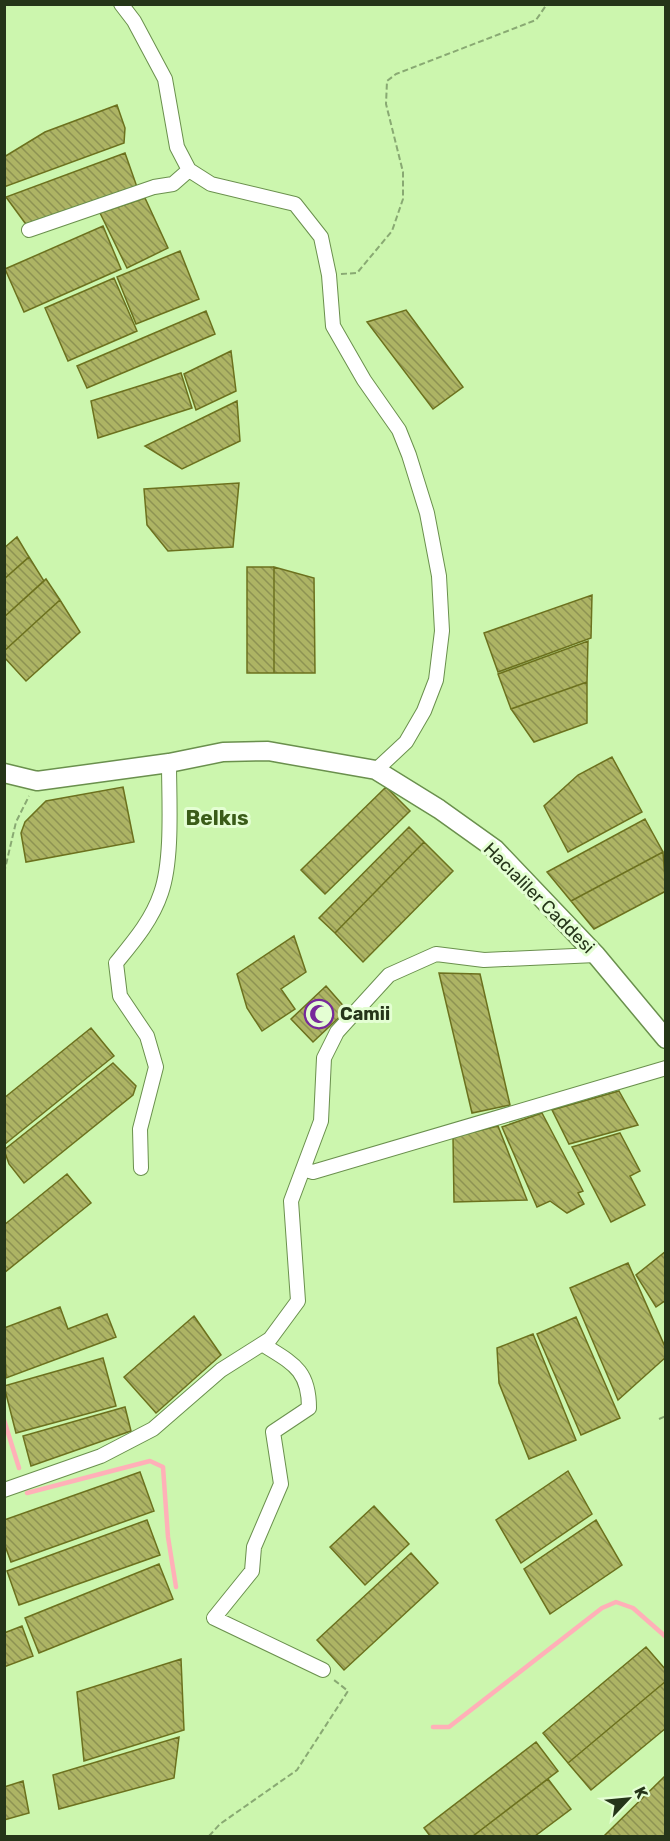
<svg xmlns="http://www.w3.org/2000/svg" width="670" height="1841" font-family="Rubik,sans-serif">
<defs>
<pattern id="building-back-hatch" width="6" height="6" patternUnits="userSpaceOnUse" patternTransform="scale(1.5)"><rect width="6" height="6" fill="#adb464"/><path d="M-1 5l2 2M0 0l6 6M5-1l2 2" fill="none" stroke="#8d9352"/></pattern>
</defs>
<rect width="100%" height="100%" fill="#ccf6ae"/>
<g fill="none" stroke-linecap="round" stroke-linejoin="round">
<path stroke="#ffb0b8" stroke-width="4.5" d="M4,1420L19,1468
M27,1493L150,1461L163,1467L168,1537L176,1587
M433,1727H449L602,1608L616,1602L633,1608L666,1637"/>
</g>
<path fill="url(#building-back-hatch)" stroke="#6c711e" stroke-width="1.5" d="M117,105L125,128L124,143L4,187V157L45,132Z
M125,153L137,187L28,227L6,197Z
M145,198L168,248L127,268L100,213Z
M103,226L121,269L24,312L5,269Z
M180,251L199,299L136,324L117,277Z
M114,278L137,331L68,361L45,308Z
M406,310L463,387L433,409L367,322Z
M206,311L215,334L87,388L77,366Z
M231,351L236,391L196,410L184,374Z
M181,373L192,408L98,438L91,401Z
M237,401L240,441L182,469L145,446Z
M239,483L233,547L168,551L147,525L144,489Z
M17,537L29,557L4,579V548Z
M29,557L44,581L4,617V579Z
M247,567H274V673H247Z
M274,567L314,578L315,673H274Z
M46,579L60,600L4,651V617Z
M592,595L591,638L498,672L484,633Z
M60,600L80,632L26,681L4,657V651Z
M588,641L587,682L511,709L498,674Z
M587,682V723L534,742L511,709Z
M612,757L642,812L568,852L544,806L578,775Z
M123,787L134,842L26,862L21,833L25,822L46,801Z
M386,787L410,811L325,894L301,870Z
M645,819L663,852L571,901L547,872Z
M409,827L424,842L335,933L319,918Z
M424,842L453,871L363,962L335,933Z
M663,852L666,891L594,929L571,901Z
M294,936L306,972L281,989L295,1009L262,1031L247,1008L237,974Z
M439,973L480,974L510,1105L472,1113Z
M326,986L347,1010L313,1042L291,1019Z
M91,1028L114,1056L5,1144L4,1098Z
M113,1063L136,1086L133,1095L24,1183L9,1164L4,1150Z
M619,1091L638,1125L569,1144L552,1110Z
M542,1113L583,1191L578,1193L584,1204L567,1213L550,1201L537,1207L502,1127Z
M498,1126L527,1200L454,1202L453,1137Z
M620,1133L640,1171L630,1176L645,1205L611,1222L572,1147Z
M67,1174L91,1203L4,1273V1225Z
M666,1251V1300L656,1307L636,1275Z
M628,1263L666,1349V1357L618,1400L570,1288Z
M60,1307L68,1329L107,1314L116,1337L6,1378L4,1328Z
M194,1316L221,1355L156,1413L124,1377Z
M576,1317L620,1418L581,1435L537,1334Z
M533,1334L576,1440L529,1459L499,1383L497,1348Z
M103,1358L116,1406L16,1433L4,1386Z
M125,1407L131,1431L31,1466L23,1436Z
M568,1471L592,1514L521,1563L496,1520Z
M140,1472L154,1511L11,1562L4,1543V1520Z
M374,1506L409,1544L365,1585L330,1547Z
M147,1520L160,1555L19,1605L7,1571Z
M596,1520L622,1565L550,1614L524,1569Z
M411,1553L438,1583L344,1670L317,1640Z
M159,1564L173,1599L39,1653L25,1618Z
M22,1626L33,1656L4,1667V1633Z
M646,1647L666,1670V1681L568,1763L543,1733Z
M181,1659L184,1730L84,1761L77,1692Z
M666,1681V1728L591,1790L568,1763Z
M179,1737L174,1778L59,1809L53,1775Z
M536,1742L558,1771L473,1836H430L424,1828Z
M666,1775V1836H604Z
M548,1779L571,1809L535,1836H473Z
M23,1781L29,1813L4,1820V1787Z"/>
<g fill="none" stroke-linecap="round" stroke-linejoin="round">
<g stroke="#6a904d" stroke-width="16">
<path id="minor" d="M121,4L134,21L165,79L177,147L189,170L211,184L295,204L321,237L329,275L333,326L364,380L399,430L409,455L427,513L439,576L442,631L436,680L424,711L406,742L376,770
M29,230L154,187L173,184L189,170
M141,1168L140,1129L156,1067L147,1036L120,996L116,963C134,941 152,920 161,893C173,859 169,799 169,763
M303,1169L313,1172L666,1068
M262,1344C292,1363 309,1369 309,1408L273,1432L281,1484L254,1547L252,1571L214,1618L323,1670
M4,1490L101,1456L153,1429L221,1370L270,1339L298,1301L291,1201L321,1121L324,1058L337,1032L389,975L436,954L484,960L596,955"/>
</g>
<g stroke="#6a904d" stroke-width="21">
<path id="tertiary" d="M4,773L37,781L169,763L223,752L268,751L376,770L439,809L495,849L596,955L666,1039"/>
</g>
<path stroke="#89a973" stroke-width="2" stroke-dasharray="6 3" stroke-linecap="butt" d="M341,274L357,273L392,231L403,199V172L386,104L387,81L396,74L536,20L547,4
M4,873L16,822L29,796
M659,1419L666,1416
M209,1836L220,1824L297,1770L348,1691L334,1680"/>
<use href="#minor" stroke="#fff" stroke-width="14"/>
<use href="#tertiary" stroke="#fff" stroke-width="18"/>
</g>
<defs>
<g id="mosque-ring" transform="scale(1.5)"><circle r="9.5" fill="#e4fed3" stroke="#77299b" stroke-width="1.5"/><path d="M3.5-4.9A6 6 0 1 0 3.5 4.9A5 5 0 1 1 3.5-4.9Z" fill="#77299b"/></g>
</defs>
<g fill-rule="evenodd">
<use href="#mosque-ring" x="319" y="1014"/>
</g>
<g text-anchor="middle" stroke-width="6" stroke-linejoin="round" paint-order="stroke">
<g font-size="18" fill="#253519" stroke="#e4fed3">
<text transform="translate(539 898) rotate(45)" y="6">Hacıaliler Caddesi</text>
</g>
<g font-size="18" font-weight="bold" fill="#253519" stroke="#e4fed3" text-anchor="start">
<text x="340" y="1020">Camii</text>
</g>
<g font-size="21" font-weight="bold" fill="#3a5c18" stroke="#e4fed3">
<text x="217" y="825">Belkıs</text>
</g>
</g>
<rect width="670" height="1841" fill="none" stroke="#253519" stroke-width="12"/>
<g transform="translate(628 1799) rotate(64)" stroke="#e4fed3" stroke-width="4.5" paint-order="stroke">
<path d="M0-4.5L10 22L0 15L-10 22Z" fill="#253519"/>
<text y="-9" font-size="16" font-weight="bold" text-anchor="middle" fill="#253519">K</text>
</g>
</svg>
